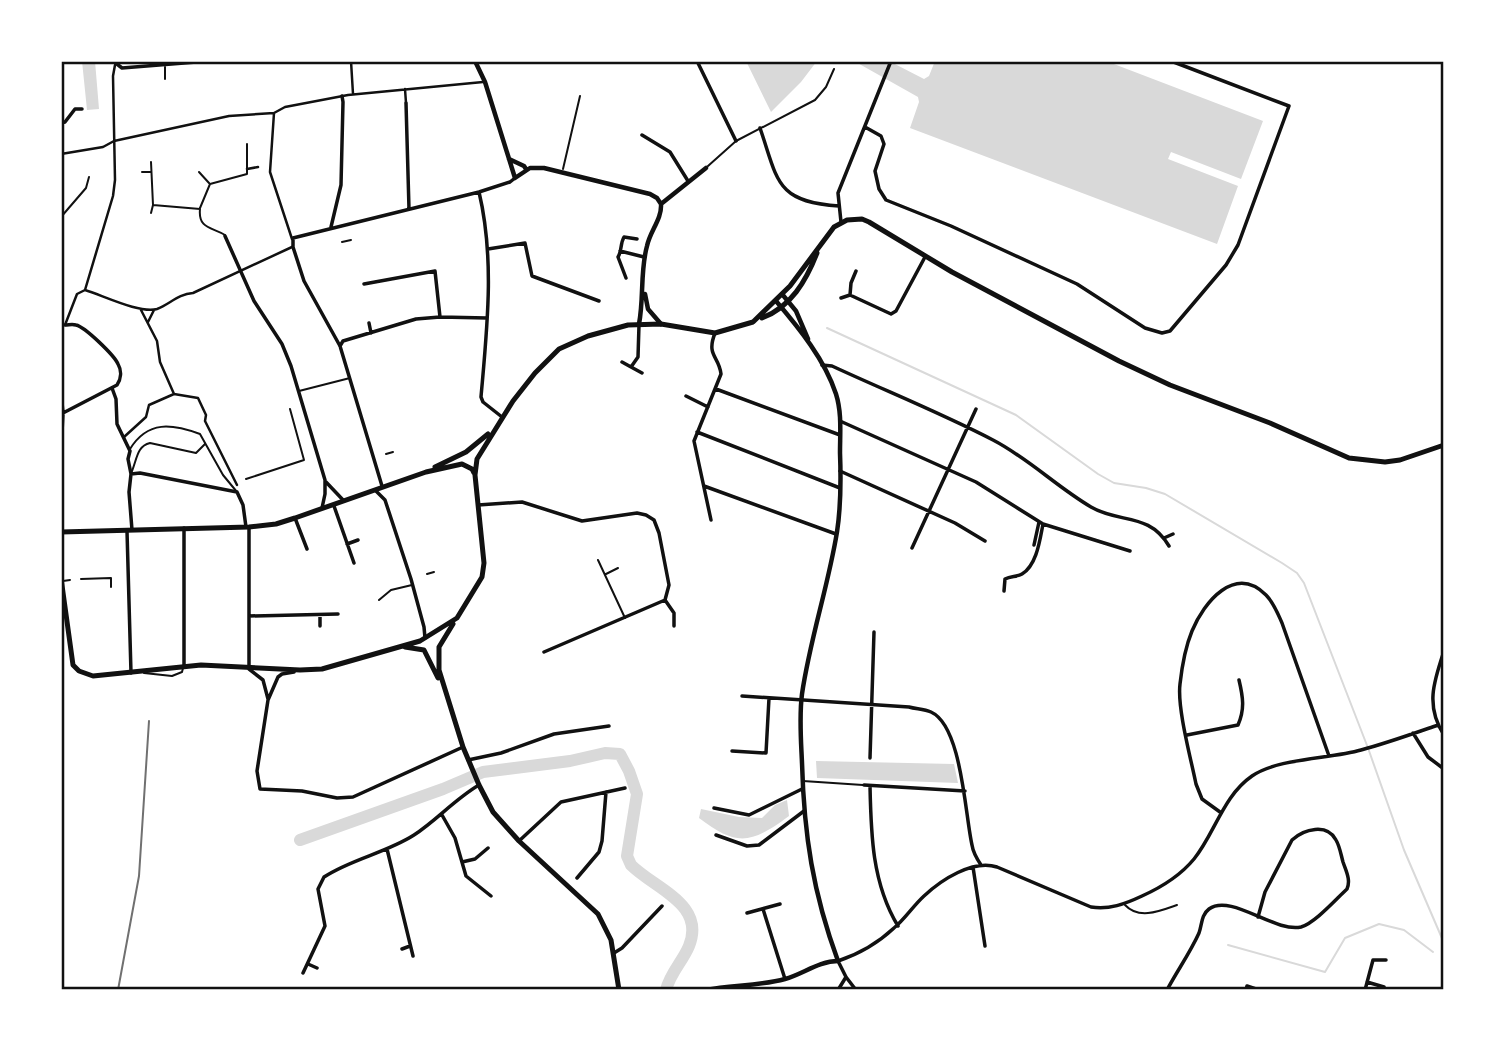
<svg xmlns="http://www.w3.org/2000/svg" width="1505" height="1051" font-family="'Roboto Condensed',sans-serif">
<rect width="100%" height="100%" fill="#fff"/>
<path fill="#d9d9d9" d="M82,61H95L99,109L87,110Z
M746,61H817L801,82L771,112Z
M854,61H889L924,79L929,76L935,61H1106L1263,121L1241,179L1171,152L1168,159L1238,186L1217,244L910,128L919,102L918,97Z
M816,761L954,764L958,783L817,778Z
M787,800L789,816C751,844 737,847 699,818L701,809L739,817L762,818L775,805Z"/>
<g fill="none" stroke-linecap="round" stroke-linejoin="round">
<path stroke="#d9d9d9" stroke-width="2" d="M827,328L1016,415L1098,474L1114,483L1146,488L1165,494L1282,563L1297,573L1304,583L1368,748L1404,850L1444,943
M1228,945L1325,972L1345,938L1379,924L1404,930L1433,952"/>
<path stroke="#d9d9d9" stroke-width="12" d="M300,840L443,789L483,772L570,761L605,753L620,754L629,771L637,794L627,856L631,865C655,889 706,904 689,946C683,961 670,973 666,990"/>
<path stroke="#111" stroke-width="2" d="M165,67V79
M151,162L153,205
M708,166L736,141L815,100L826,87L834,69
M563,169L580,96
M142,172H151
M199,172L209,183
M200,208L210,184L247,174V144
M151,213L153,205L200,209C198,229 212,227 225,235
M61,217L86,188L89,177
M342,242L351,240
M299,391L350,378
M130,449C148,420 172,424 200,434L223,475L237,492
M386,454L393,452
M132,471C137,459 137,446 150,443L196,453L205,444
M246,479L304,460L290,409
M598,560L625,618
M427,574L434,572
M606,574L618,568
M81,579L111,578V587
M63,581L70,580
M379,600L391,590L412,585
M144,673L172,676L182,672L183,668
M803,781L863,785
M1125,905C1139,920 1160,911 1177,905"/>
<path stroke="#111" stroke-width="2.5" d="M351,61L353,94
M405,89L406,103
M274,113L270,172L292,239
M61,154L103,147L114,141L229,116L274,113L285,107L348,95L483,82
M247,169L258,167
M85,290C102,295 140,314 157,309C170,304 178,294 193,293L292,247
M141,310L157,341L160,362L174,394
M148,322L154,310
M65,325L77,294L85,290L113,196L115,180L113,76L115,65
M124,437L146,417L149,405L174,394L198,398L206,415L205,421L237,485"/>
<path stroke="#111" stroke-width="3.5" d="M113,61L122,68L209,61
M249,61V62
M697,61L736,141
M406,103L409,209
M61,123L65,122L75,109H82
M865,127L881,136L884,144L875,171L879,189L886,200L951,226L1077,284L1145,328L1162,333L1170,331L1226,265L1238,245L1289,106L1171,61
M760,128C778,180 775,202 839,206
M642,135L670,152L688,181
M479,192C495,259 487,329 481,397L483,402L502,417
M841,222L838,193L891,61
M331,227L341,185L343,102L342,96
M225,236L254,301L282,344L291,366L325,480V494L322,508
M488,249L525,243L532,276L599,301
M620,251L644,257
M856,271L851,283L850,295L891,314L896,311L925,257
M626,278L618,257C622,251 620,244 624,237L637,239
M364,284L435,271L440,317
M841,298L850,295
M369,323L371,333
M639,325L638,357L631,367L642,373
M340,346L343,341L416,319L440,317L487,318
M622,362L631,367
M822,365L832,366C886,391 941,413 993,440C1028,458 1057,487 1091,507C1120,524 1149,512 1169,546
M112,388L116,399L117,424L130,451L128,459L131,474L129,492L132,530
M716,389L840,435
M61,392L63,413L61,452
M686,396L708,407
M63,413L117,385C121,379 122,371 118,364C114,355 85,327 76,325C72,324 69,325 65,325
M840,421L976,482L1043,524L1130,551
M697,432L840,488
M840,471L955,523L985,541
M131,474L140,473L237,492L243,505L246,527
M326,482L344,501
M382,486L340,346L304,281L293,247V238L479,192L510,182L515,178
M704,486L836,534
M376,491L385,500L411,579L424,627L425,638
M478,505L522,502L582,521L637,513L646,515L654,520L659,533L669,585L665,600L544,652
M334,506L354,563
M295,518L307,549
M711,520L694,441L721,374C719,356 706,356 715,333
M249,527V669L263,680L268,699
M184,528V666
M127,531L131,673
M1164,538L1173,534
M347,544L358,540
M1034,545L1039,522
M912,548L976,409
M1004,591L1005,579C1011,576 1017,577 1022,574C1037,565 1040,539 1043,524
M665,600L674,613V626
M320,615V626
M249,616L338,614
M1444,651C1434,681 1425,706 1444,735
M294,672L282,674L278,677L268,700L257,771L260,789L302,791L337,798L353,797L463,747
M742,696L909,707C916,709 924,709 931,712C962,726 965,815 972,845C973,852 977,859 981,865
M1413,733L1428,757L1444,769
M1187,735L1238,725C1245,709 1243,697 1239,680
M732,751L766,753L769,698
M870,758L874,632
M468,760L501,753L554,734L609,726
M864,785L965,791
M870,786C871,834 872,883 898,926
M714,808L749,815L802,789
M1220,812L1202,799L1196,784C1191,759 1177,708 1180,684C1182,666 1185,648 1192,631C1204,602 1235,564 1266,595C1274,603 1278,614 1282,623L1329,756
M442,815L455,838L466,876L491,896
M716,835L747,846L759,845L804,811
M519,841L561,802L625,788
M387,849L413,956
M462,862L475,859L488,848
M973,867L985,946
M577,878L599,852L602,841L606,792
M763,909L785,979
M747,913L780,904
M402,949L410,946
M614,953L622,948L662,906
M308,964L317,968
M303,973L325,926L318,889L324,877C351,859 386,853 414,835C437,820 455,799 479,785
M1367,982L1384,987
M838,990L846,977
M856,990L846,977L838,961C859,954 878,943 894,928C905,919 913,906 924,896C941,880 973,859 997,867L1091,907C1109,910 1125,904 1142,896C1162,887 1180,876 1194,859C1215,833 1223,796 1252,776C1278,758 1330,759 1361,750C1387,743 1412,734 1438,725
M1167,990C1177,971 1190,953 1199,933C1202,925 1201,915 1209,909C1231,893 1275,933 1301,927C1315,923 1336,899 1347,889C1351,880 1346,871 1343,862C1341,855 1340,847 1336,840C1327,823 1304,829 1292,840L1265,892L1258,917
M1246,990L1247,986L1259,990
M1365,990L1373,960H1386"/>
<path stroke="#111" stroke-width="4.5" d="M475,61L485,82L515,178L530,168H544L650,194L657,198L661,204
M509,159L524,166L526,169
M661,204L706,168
M645,294L648,309L661,324
M782,294L796,311L808,339
M639,324C644,298 640,271 647,246C650,231 662,219 661,204
M706,990C732,985 759,986 785,979C803,974 819,961 838,961C813,893 804,835 802,763C801,740 799,716 802,694C810,639 828,587 837,532C841,506 841,479 840,453C840,433 842,413 836,394C825,360 799,328 776,301"/>
<path stroke="#111" stroke-width="5" d="M762,318C791,307 806,281 817,253
M435,467L466,452L488,434
M61,532L249,527L276,524L295,518L426,472L462,464L472,469L474,473
M61,578L73,665L79,671L93,676L201,665L300,670L322,669L420,641L457,618L482,577L484,563L475,475L477,459L513,401L535,373L559,349L588,336L628,325L661,324L715,333L753,322L790,286L834,227L847,220L862,219L869,222L952,272L1119,361L1170,385L1270,423L1349,458L1385,462L1400,460L1444,445
M453,624L439,647V670L463,747L479,785L493,812L519,841L598,914L611,940L619,990
M405,647L424,650L438,678"/>
<path stroke="#707070" stroke-width="2" d="M118,990L139,876L149,721"/>
</g>
<rect width="1505" height="1051" fill="none" stroke="#ffffff" stroke-width="126"/>
<rect x="63" y="63" width="1379" height="925" fill="none" stroke="#111" stroke-width="2.5"/>
</svg>
